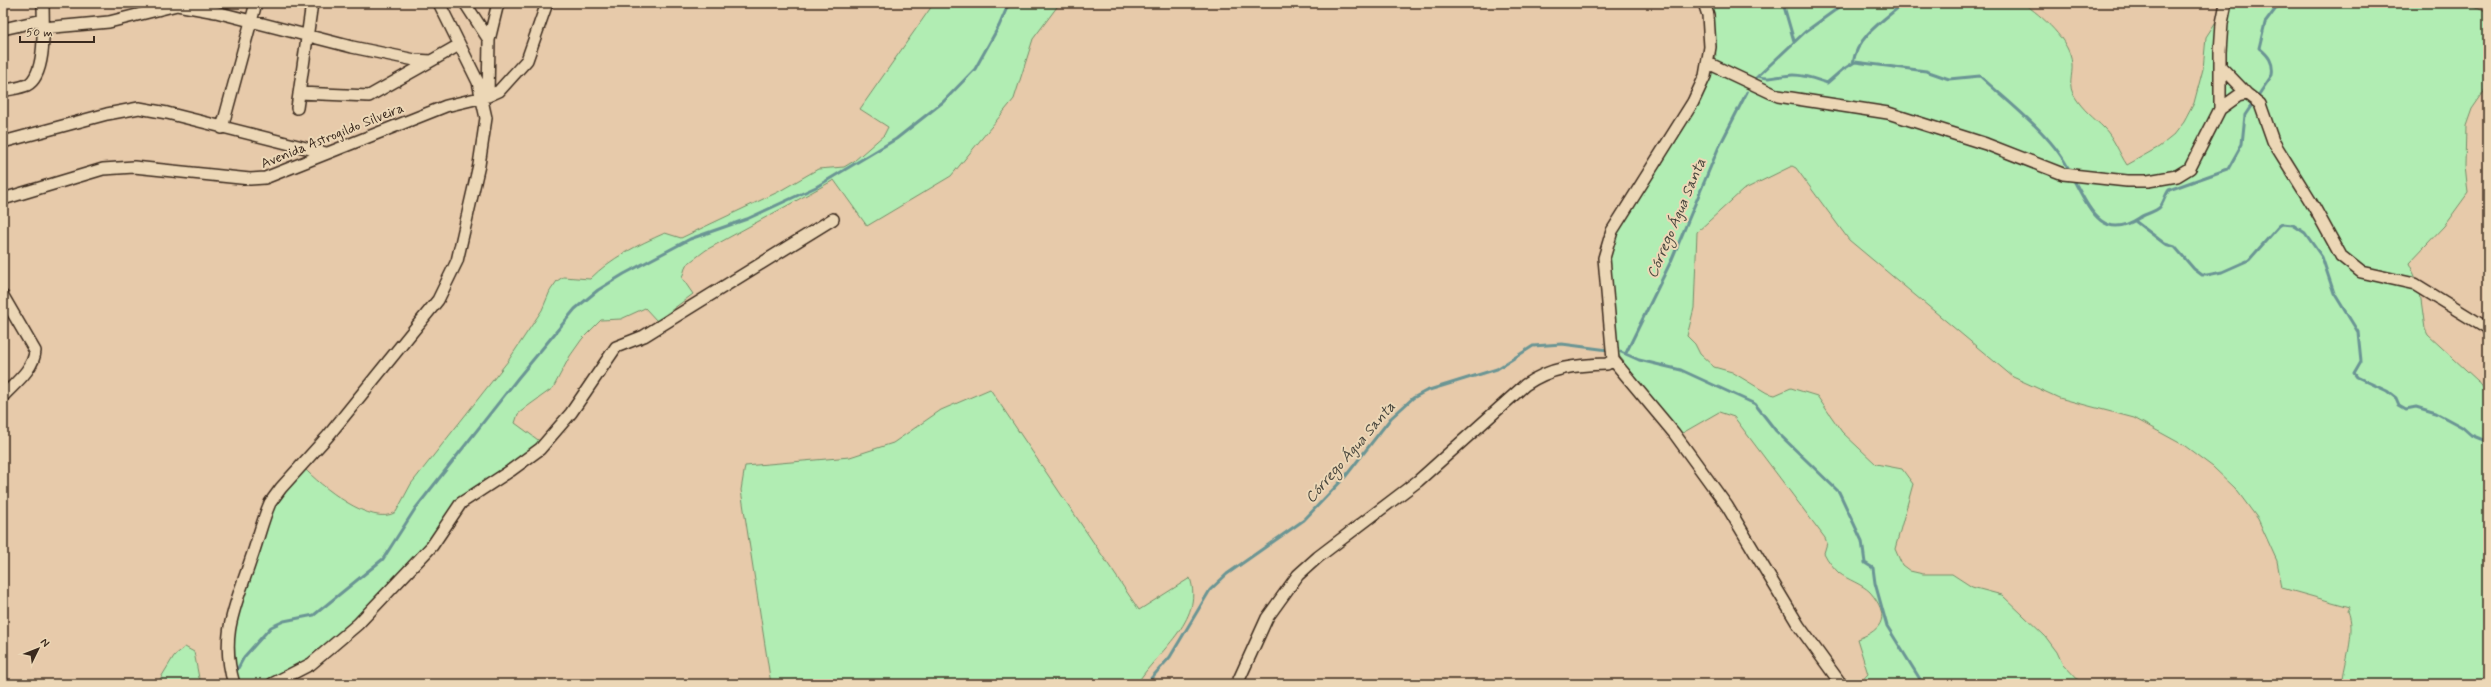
<svg xmlns="http://www.w3.org/2000/svg" width="2491" height="687" font-family="Mynerve,sans-serif">
<rect width="100%" height="100%" fill="#e7caaa"/>
<filter id="ink" filterUnits="userSpaceOnUse"><feTurbulence type="fractalNoise" baseFrequency=".025" numOctaves="2"/><feDisplacementMap in="SourceGraphic" scale="8" xChannelSelector="R" yChannelSelector="G"/><feConvolveMatrix kernelMatrix="1 2 1 2 8 2 1 2 1" color-interpolation-filters="sRGB"/></filter>
<g filter="url(#ink)">
<path fill="#b1edb3" stroke="#768c68" d="M934,3H1060L1033,39L1014,99L951,176L867,226L834,180L706,250L686,265L682,278L693,294L657,321L645,308L621,319L601,320L582,339L570,356L553,388L528,406L518,414L515,423L549,448L460,504L424,550L354,626L298,671L270,684H157L174,656L185,647L194,652L199,678L209,684L233,682L226,648L268,511L304,468C320,485 372,528 396,512L411,484L508,361L542,310L550,291L557,281L563,277L590,279C612,257 636,246 665,233L681,238L778,192L818,169L844,167L854,161L884,135L888,127L860,109Z
M1711,3H2023C2042,16 2070,40 2072,64C2073,76 2067,86 2075,97C2083,110 2094,118 2104,128C2114,138 2119,153 2127,165L2159,147L2174,135L2184,122L2194,103L2203,69L2206,37L2217,20L2220,3H2468L2488,12V86L2472,109L2466,126L2465,165L2468,193L2444,226L2409,263L2419,285L2425,329L2428,335L2478,381L2488,394V684H2347L2343,678C2346,658 2356,630 2348,611L2350,607L2282,588L2277,561L2258,519L2235,488L2213,467L2185,446L2134,418L2059,398L2013,377L1849,240L1796,168L1792,166L1743,190L1697,232L1694,308L1687,336L1695,344L1700,354L1714,367L1732,372L1767,393L1775,395L1791,388L1817,396L1842,432L1876,464L1902,469L1913,484L1895,549L1902,565L1910,571L1923,574H1952L1972,587L2002,595L2045,636L2057,652L2062,663L2082,684H1859L1868,674L1857,639C1884,630 1890,615 1870,592C1862,584 1848,580 1839,573C1833,567 1828,561 1824,553L1827,543L1825,538L1734,417L1719,412L1679,435L1620,366L1624,362L1617,353L1609,252L1613,237L1661,165L1708,80L1716,57Z
M990,389L1139,610L1190,578C1205,621 1156,652 1137,684H771L741,490L745,466L850,457L893,443L941,410Z"/>
<g fill="none" stroke-linecap="round" stroke-linejoin="round">
<path stroke="#6b9594" stroke-width="3" d="M1783,3L1794,41
M1853,63C1857,36 1885,19 1904,3
M1758,76C1769,81 1780,75 1793,75C1806,75 1815,79 1827,83L1842,70L1855,62L1926,71L1949,79L1980,76C2008,102 2055,137 2070,172
M1755,79L1805,32L1845,3
M2072,177C2088,205 2101,243 2139,218C2144,214 2156,212 2160,207C2164,202 2165,195 2169,190L2228,169L2242,144L2245,115L2272,75C2274,62 2268,55 2259,48L2265,23L2280,3
M2135,221L2165,244L2175,247L2194,269L2202,275H2207L2222,272L2249,260L2279,226L2282,224L2293,225L2305,233L2322,257L2334,293L2358,332L2361,361L2354,373L2357,377L2387,391L2396,398L2399,405L2406,409L2416,407L2436,413L2462,427L2471,435L2488,442
M1621,352L1639,360L1681,370L1755,404L1776,431L1839,492L1862,541L1865,563L1873,568L1875,583L1887,626L1923,684
M1626,353L1672,259L1718,149L1747,92
M237,670L244,657L271,627L284,621L314,615L383,559L415,509L518,378L575,309L598,290L624,274L690,239L747,219L816,187L896,139L943,102L975,69L999,26L1009,3
M223,684L229,681
M1146,684L1170,657L1210,590L1227,574L1304,520L1345,477L1391,418L1413,398L1426,391L1497,369L1533,346L1562,344L1608,350"/>
<g stroke="#3b2a1e" stroke-width="14">
<path id="minor" d="M465,3L489,40
M43,28L109,22L177,5L216,12L352,47L415,60L431,61L459,45
M3,29L43,20
M1708,63L1778,96L1888,113L1986,144L2063,174L2127,181H2148L2177,176L2190,168L2220,109V52L2222,23L2226,3
M2220,66L2247,94
M3,91C10,89 20,88 27,85C47,75 43,23 43,3
M299,93L369,96L431,61
M488,96L489,40L498,3
M297,108L312,3
M2220,109L2238,96L2247,94L2260,104L2273,141L2314,207L2341,256L2361,272L2415,284L2488,329
M222,128L256,3
M3,142L107,114L139,108L167,113L326,153
M3,199L103,169L134,167L250,179L265,178L446,106L488,96L499,91L527,60L547,3
M3,296L35,351C34,369 14,384 3,396
M1613,360L1674,433L1727,506L1799,626L1841,684
M234,684C219,635 236,605 251,559C258,540 262,521 270,503L281,488L328,436L438,300L457,261L479,165L486,118L478,82L439,3
M272,684L311,664L358,624L432,546L461,503L510,471L540,449L571,413L616,347L644,336L833,219
M1237,684L1267,618L1298,575L1318,557L1418,481L1525,385C1551,367 1576,365 1607,364L1613,360L1604,258L1612,231L1693,102L1705,76L1710,47L1708,15L1704,3"/>
</g>
<use href="#minor" stroke="#ecd7b6" stroke-width="11"/>
</g>
</g>
<g text-anchor="middle" stroke-width="4" stroke-linejoin="round" paint-order="stroke">
<g font-size="14" fill="#3b2a1e" stroke="#ecd7b6">
<text transform="translate(332 135) rotate(-22)" y="5">Avenida Astrogildo Silveira</text>
</g>
<g font-size="15" font-style="italic" fill="#47453c" stroke="#ecd7b6">
<text transform="translate(1676 218) rotate(-67)" y="5">Córrego Água Santa</text>
<text transform="translate(1350 452) rotate(-49)" y="5">Córrego Água Santa</text>
</g>
</g>
<rect width="2491" height="687" fill="none" stroke="#ecd7b6" stroke-width="16"/>
<rect x="8" y="8" width="2475" height="671" fill="none" stroke="#3b2a1e" stroke-width="1.5" filter="url(#ink)"/>
<g transform="translate(38 649) rotate(47)" stroke="#ecd7b6" stroke-width="3" paint-order="stroke">
<path d="M0-3L7 15L0 10L-7 15Z" fill="#3b2a1e"/>
<text y="-6" font-size="11" font-weight="bold" text-anchor="middle" fill="#3b2a1e">N</text>
</g>
<path d="M20 36v6h74v-6" fill="none" stroke="#3b2a1e" stroke-width="2"/>
<text x="26" y="36" font-size="12" fill="#3b2a1e" stroke="#ecd7b6" stroke-width="3" paint-order="stroke">50 m</text>
</svg>
